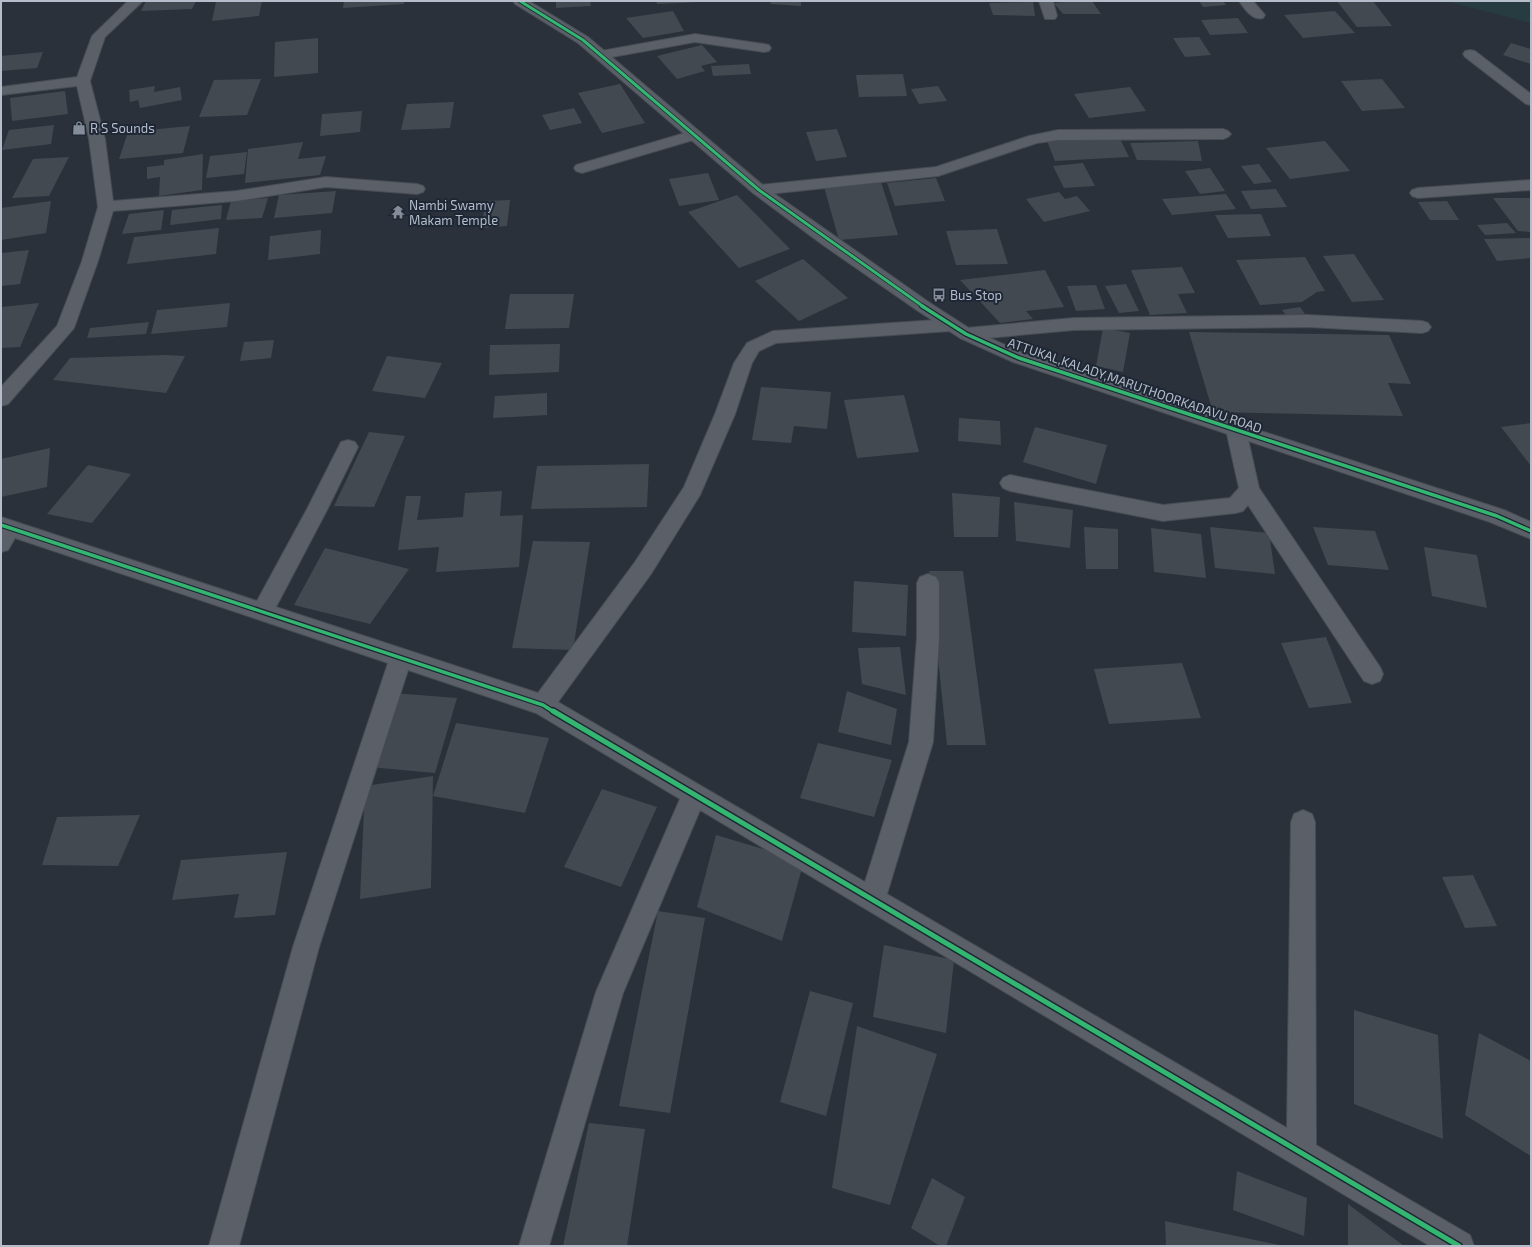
<svg xmlns="http://www.w3.org/2000/svg" width="1532" height="1247" font-family="'Exo 2',sans-serif">
<rect width="100%" height="100%" fill="#2a313a"/>
<path fill="#273c40" d="M1445,1H1531V23Z"/>
<path fill="#434950" d="M146,1H196L192,9L141,11Z
M228,1H262L259,16L212,21L216,2Z
M344,1H405L404,4L343,8Z
M556,1H590L591,6L556,8Z
M656,1H701V2L657,4Z
M771,1H801V6L770,4Z
M1077,1H1092L1101,14H1063L1054,3Z
M1199,1H1223L1226,5L1203,7Z
M1337,1H1373L1392,26L1357,27Z
M1033,2L1035,16L993,15L989,3Z
M673,11L684,31L643,38L626,18Z
M1335,11L1355,33L1303,38L1284,15Z
M1238,18L1248,33L1210,35L1201,20Z
M1199,37L1211,55L1185,57L1173,38Z
M318,38V73L274,77L275,42Z
M1511,43L1531,49V64L1503,55Z
M702,45L717,62L701,66L705,71L677,79L657,56Z
M43,52L37,68L1,71V56Z
M749,64L751,74L713,76L711,66Z
M903,74L907,96L859,97L856,75Z
M261,79L247,115L199,117L214,80Z
M1382,79L1405,108L1362,111L1341,81Z
M620,84L645,123L602,133L578,93Z
M155,86L154,92L180,87L182,100L140,108L138,100L130,102L129,90Z
M938,86L947,101L919,104L911,89Z
M1130,87L1146,111L1089,118L1074,94Z
M65,91L68,114L12,121L10,98Z
M454,102L450,128L401,130L407,104Z
M574,108L582,123L550,130L542,115Z
M362,111L360,132L320,136L322,114Z
M54,125L51,144L2,150L9,130Z
M190,126L183,153L119,159L128,132Z
M837,129L847,157L816,161L806,132Z
M1119,137L1129,157L1055,161L1047,141Z
M1198,141L1202,161L1137,160L1130,143Z
M1325,141L1350,171L1290,179L1266,148Z
M303,142L298,159L326,156L320,175L245,183L248,149Z
M247,152L244,174L206,178L210,156Z
M203,154L202,190L159,196L160,177L147,179V167L164,165V160Z
M69,157L49,196L12,198L33,159Z
M1083,163L1095,186L1064,188L1053,166Z
M1259,164L1272,182L1254,184L1241,166Z
M1210,168L1225,191L1200,194L1185,171Z
M708,173L719,200L679,206L669,179Z
M936,178L945,201L895,206L887,183Z
M881,182L898,235L839,240L824,187Z
M1276,189L1287,207L1251,209L1241,191Z
M336,191L332,213L274,218L279,195Z
M1059,192L1065,199L1077,196L1090,211L1044,222L1026,199Z
M1226,194L1236,209L1172,215L1162,199Z
M737,195L790,249L739,268L688,212Z
M268,198L262,218L226,220L231,201Z
M1493,198H1531V232L1518,231Z
M510,200L507,226L482,228L485,201Z
M51,201L46,233L1,240V208Z
M1447,201L1459,220H1430L1418,202Z
M222,205L221,219L170,225L172,210Z
M164,210L161,230L122,234L129,214Z
M1261,214L1271,236L1228,238L1215,215Z
M1507,223L1516,233L1485,235L1477,225Z
M219,228L216,254L127,264L134,237Z
M997,229L1008,264L956,265L946,231Z
M321,230L320,254L268,260L270,236Z
M1531,238V258L1497,261L1484,239Z
M29,250L20,284L1,286V253Z
M1354,254L1384,300L1352,302L1323,256Z
M1305,257L1325,291L1317,292L1302,302L1260,305L1236,260Z
M803,259L848,298L799,321L755,281Z
M1182,267L1195,293L1178,294L1187,313L1150,315L1131,270Z
M1045,270L1064,307L1026,311L1033,319L1000,323L960,280Z
M1126,284L1139,311L1119,313L1105,286Z
M1096,285L1105,309L1076,311L1067,286Z
M510,294H574L569,328L505,329Z
M39,303L20,347L1,348V307Z
M230,303L227,327L151,334L157,310Z
M1300,307L1313,325L1296,328L1282,310Z
M149,322L146,334L87,338L90,328Z
M1103,328L1130,333L1123,372L1096,366Z
M1189,332L1389,335L1411,384L1388,383L1403,416L1213,412Z
M274,340L271,358L240,361L244,342Z
M560,344L559,372L489,375L490,345Z
M165,355L185,356L166,393L53,380L70,358Z
M387,356L442,363L425,398L372,391Z
M761,387L831,392L827,429L794,426L791,443L752,440Z
M547,393V415L493,418L495,396Z
M904,395L919,452L857,458L844,400Z
M959,418L1000,421L1001,445L958,441Z
M1531,423V466L1501,427Z
M1035,427L1107,445L1096,484L1023,462Z
M369,432L405,436L374,507L334,506Z
M50,448L47,487L1,497V459Z
M649,464L647,507L531,509L537,466Z
M88,465L131,474L92,523L47,514Z
M502,491L500,516L523,515L519,567L436,572L439,547L398,550L406,496H421L417,520L463,517L465,493Z
M952,493L1000,497L998,537H954Z
M1014,502L1073,510L1070,548L1016,541Z
M1084,527L1118,529V569H1086Z
M1210,527L1269,533L1275,574L1215,568Z
M1313,527L1375,531L1389,570L1328,565Z
M1151,528L1201,534L1206,578L1154,572Z
M533,541L590,542L573,650L512,648Z
M1424,547L1477,555L1487,608L1432,596Z
M325,548L409,569L370,624L294,605Z
M929,571H963L986,745H947Z
M854,581L908,585L906,636L852,632Z
M1326,637L1352,703L1309,708L1281,643Z
M900,647L906,695L862,684L858,648Z
M1182,663L1201,718L1109,724L1094,669Z
M847,691L897,709L891,745L838,732Z
M393,693L457,698L435,773L369,767Z
M456,723L549,738L525,813L433,796Z
M818,743L892,760L874,817L800,798Z
M433,776L431,888L360,899L365,786Z
M602,789L657,807L621,887L564,867Z
M140,815L118,866L42,865L57,817Z
M716,835L804,861L782,941L697,907Z
M287,852L275,915L234,918L239,894L172,900L181,860Z
M1473,875L1497,926L1465,928L1442,877Z
M658,911L705,918L670,1113L619,1106Z
M884,945L954,960L946,1033L873,1017Z
M810,991L853,1003L826,1116L780,1102Z
M1354,1010L1438,1035L1443,1139L1354,1104Z
M857,1026L937,1054L890,1205L832,1188Z
M1479,1033L1531,1061V1156L1465,1115Z
M589,1123L645,1129L627,1246H563Z
M1237,1171L1307,1198L1304,1236L1233,1210Z
M932,1178L965,1197L946,1246H940L911,1228Z
M1348,1204L1404,1246H1348Z
M1165,1221L1279,1245V1246H1166Z"/>
<g fill="none" stroke-linecap="round" stroke-linejoin="round">
<g stroke="#474c53" stroke-width="2">
<path id="street" d="M128,1H143L105,37L90,81L105,139L113,201L236,191L326,177L417,184L423,186L425,189L423,192L417,194L326,187L236,201L113,211L98,261L74,328L8,404L1,406V387L57,326L82,261L98,207L89,139L77,86L1,95V87L77,77L92,36Z
M1039,1H1053L1057,16L1055,19H1045Z
M1239,1H1253L1265,15L1263,18C1252,21 1245,9 1239,1Z
M695,34L764,44L769,45L771,48L769,51L764,52L695,42L601,59L596,58L594,55L596,52L601,51Z
M1470,50L1475,51L1531,94V105L1526,104L1465,57L1463,54L1465,51Z
M1223,129L1228,131L1231,134L1228,137L1223,139L1058,140L1037,143L938,176L759,195L753,193L751,190L753,187L759,185L936,167L1029,136L1058,130Z
M695,130L700,132L703,135L700,138L582,173L576,171L574,168L576,165Z
M1531,180V190L1418,198L1412,196L1410,193L1412,190L1418,188Z
M1308,315L1422,321L1428,323L1431,327L1428,331L1422,333L1308,327L1074,330L966,340L960,338L957,334L960,330L966,328L1074,318Z
M951,319L957,321L960,325L957,329L951,331L776,343L759,351L752,363L735,414L700,495L651,574L558,702L865,882L909,742L917,637V583L920,577L928,574L936,577L939,583V637L933,742L887,894L1287,1128L1291,822L1294,814L1303,810L1312,814L1315,822L1316,1145L1470,1235L1474,1246H1430L700,810L623,993L549,1246H519L596,992L680,799L536,713L408,670L319,947L239,1246H209L293,947L388,663L15,538L8,550L1,552V517L257,601L307,509L341,442L348,440L355,442L358,447L327,510L276,607L538,693L635,562L684,487L715,414L734,363L747,343L773,331Z
M1236,423L1243,425L1246,430L1259,488L1380,667L1383,674L1380,681L1372,684L1364,681L1248,505L1243,511L1236,513L1163,521L1010,491L1003,488L1000,483L1003,478L1010,475L1163,505L1230,498L1239,488L1226,430L1229,425Z"/>
</g>
<g stroke="#474c53" stroke-width="2">
<path id="secondary" d="M513,1H529L588,37L765,187L930,303L972,330L1025,354L1504,510L1531,522V539L1490,522L1013,362L960,338L918,311L823,245L753,193L578,43L515,4Z"/>
</g>
<use href="#street" fill="#5b6068" fill-rule="evenodd"/>
<use href="#secondary" fill="#5a5e66" fill-rule="evenodd"/>
<g stroke="#1e2735" stroke-width="4.5">
<path id="cycleway-far2" d="M520,1L583,40L759,190L924,307"/>
</g>
<g stroke="#1e2735" stroke-width="6">
<path id="cycleway-far1" d="M922,306L966,334L1019,358L1497,516L1531,531
M1,525L543,705L554,712"/>
</g>
<g stroke="#1e2735" stroke-width="8">
<path id="cycleway" d="M553,711L1459,1246"/>
</g>
<use href="#cycleway-far2" stroke="#33b770" stroke-width="3"/>
<use href="#cycleway-far1" stroke="#33b770" stroke-width="3.5"/>
<use href="#cycleway" stroke="#33b770" stroke-width="5"/>
</g>
<defs>
<g id="shop-bare" transform="scale(1.08)"><path d="M-5-2.5h2.3a2.7 3.5 0 0 1 5.4 0H5L5.5 6h-11ZM-1.5-2.5h3a1.5 2.3 0 0 0-3 0Z" fill="#848c98" stroke="#1e2735" stroke-width="2.5" paint-order="stroke"/></g>
<g id="temple-bare" transform="scale(1.08)"><path d="M0-6L5-2H3V0L6.5 2.5H4V6H1.5V3h-3V6H-4V2.5H-6.5L-3 0V-2H-5Z" fill="#848c98" stroke="#1e2735" stroke-width="2.5" paint-order="stroke"/></g>
<g id="bus-bare" transform="scale(1.08)"><path d="M-5-6H5V4H4V6H2V4H-2V6H-4V4H-5ZM-3.5-4V0h7V-4ZM-3.5 1.2v1.5H-2V1.2ZM2 1.2v1.5H3.5V1.2Z" fill="#848c98" stroke="#1e2735" stroke-width="2.5" paint-order="stroke"/></g>
</defs>
<g fill-rule="evenodd">
<use href="#shop-bare" x="79" y="128"/>
<use href="#temple-bare" x="398" y="212"/>
<use href="#bus-bare" x="939" y="295"/>
</g>
<g text-anchor="middle" stroke-width="4" stroke-linejoin="round" paint-order="stroke">
<g font-size="13" fill="#b5bdcb" stroke="#1e2735" text-anchor="start">
<text x="90" y="133">R S Sounds</text>
<text x="409" y="210">Nambi Swamy<tspan x="409" dy="15">Makam Temple</tspan></text>
<text x="950" y="300">Bus Stop</text>
</g>
<g font-size="13" fill="#b5bdcb" stroke="#1e2735">
<text transform="translate(1135 385) rotate(19)" y="5">ATTUKAL,KALADY,MARUTHOORKADAVU ROAD</text>
</g>
</g>
<rect width="1532" height="1247" fill="none" stroke="#b5bdcb" stroke-width="4"/>
</svg>
